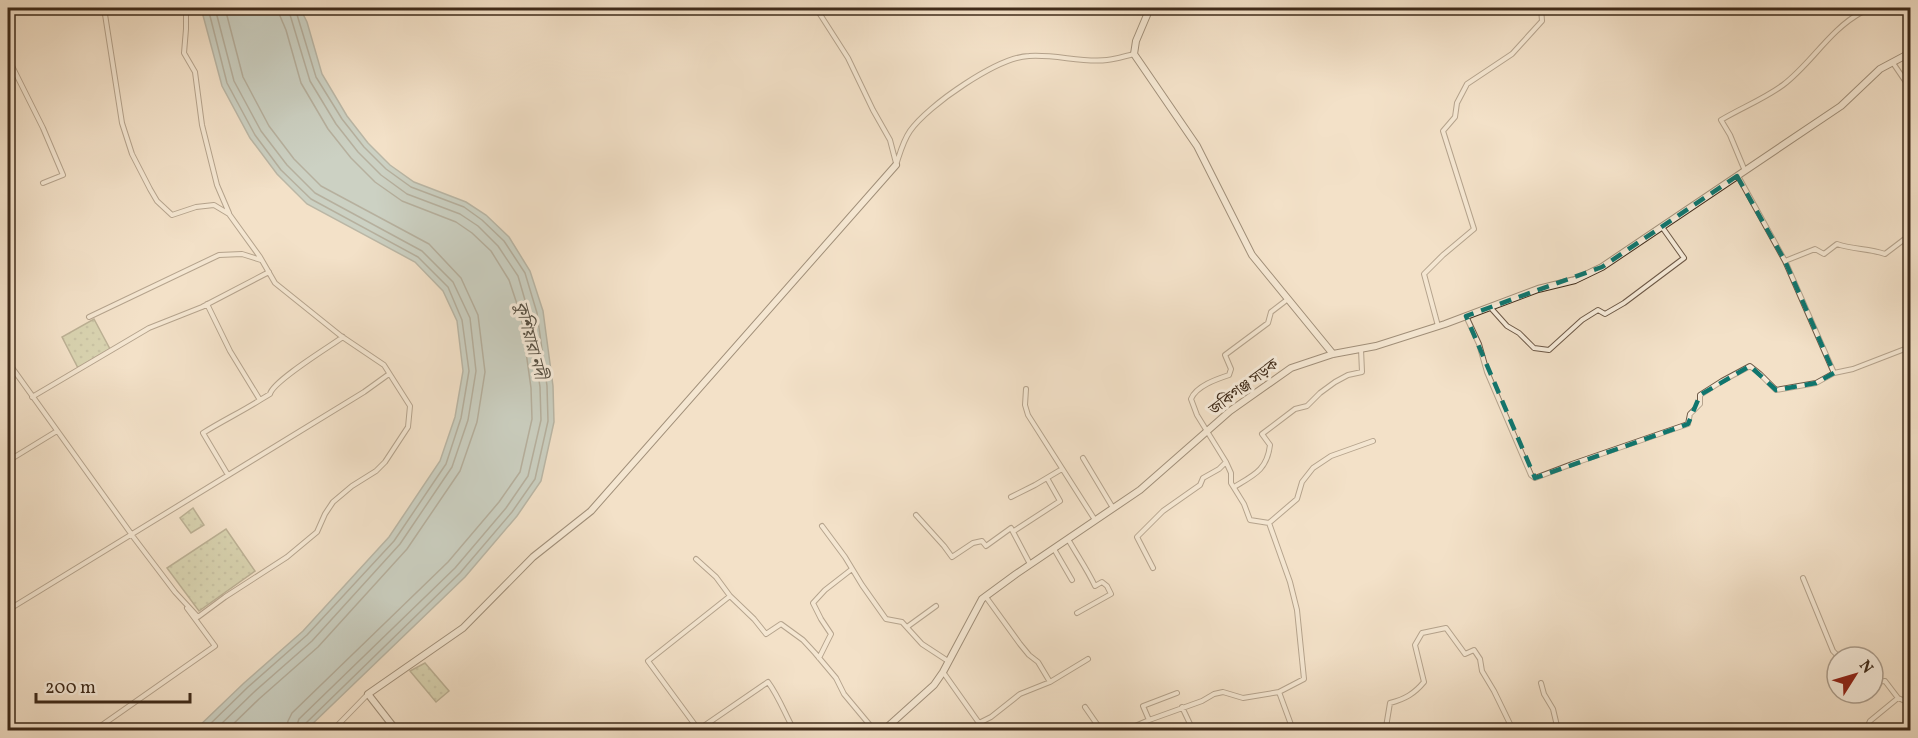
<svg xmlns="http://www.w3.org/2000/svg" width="1918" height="738" font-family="Vollkorn,'Noto Serif Bengali',serif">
<defs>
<pattern id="park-dots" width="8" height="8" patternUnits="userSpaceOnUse" patternTransform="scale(1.5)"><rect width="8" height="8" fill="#bac396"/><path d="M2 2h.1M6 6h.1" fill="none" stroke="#999f7a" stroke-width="1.8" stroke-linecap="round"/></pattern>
</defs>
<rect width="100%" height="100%" fill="#f3e1c8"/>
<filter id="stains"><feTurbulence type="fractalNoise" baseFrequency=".00333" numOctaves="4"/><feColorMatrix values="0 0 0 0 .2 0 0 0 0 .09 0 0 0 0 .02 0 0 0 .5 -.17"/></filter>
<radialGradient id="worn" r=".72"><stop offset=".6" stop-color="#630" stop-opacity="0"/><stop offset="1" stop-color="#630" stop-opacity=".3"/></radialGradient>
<path fill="url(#park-dots)" stroke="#7c7758" stroke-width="1.5" d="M94,319L110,349L78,368L62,337Z
M193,508L204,525L191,533L180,518Z
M226,529L255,571L199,611L167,568Z
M425,663L449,691L436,702L410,671Z"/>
<path fill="#9dbcbc" stroke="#77827b" stroke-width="1.5" d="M201,8H300L307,22L322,74L347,116L368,143L390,165L414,182L466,202L486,215L509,237L530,271L543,311L553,386L554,422L541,481L517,516L465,577L306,730H195L244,683L303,631L389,537L440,461L455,417L463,371L457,321L443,291L415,262L307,204L277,174L250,138L222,86Z"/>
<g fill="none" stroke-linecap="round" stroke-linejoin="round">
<path stroke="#6e746b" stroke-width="1.5" d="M225,8L243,77L269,126L294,159L321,186L429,244L461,278L478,315L485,372L477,422L460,471L407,549L318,647L259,699L227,730
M279,8L280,16L286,30L301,83L328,129L351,158L375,182L402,201L456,222L472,233L491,251L509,280L521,316L531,388L532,419L520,472L499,502L448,562L292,713L288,721L286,730
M288,8L310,81L336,124L358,152L381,175L407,194L460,214L478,226L498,246L518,276L529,314L540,387L541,420L528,476L506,508L455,568L299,719L295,730
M295,8L316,77L342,119L364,147L386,169L411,187L464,207L482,220L504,241L525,273L537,313L547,386L548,421L535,479L512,512L460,573L305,724L303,730
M204,730L248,687L307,635L394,541L446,464L461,418L469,371L462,320L448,287L418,257L311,199L281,170L255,135L227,83L208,8
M215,730L253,693L312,641L400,544L452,467L468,420L476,371L470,318L453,282L422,251L315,193L287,165L261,131L234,81L215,8"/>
<g stroke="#6c5846" stroke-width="6">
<path id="street" d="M8,8H9
M104,8L122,123L132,154L150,189L157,201L172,215L196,207L214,205L229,214L260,257L275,283L341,336L384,365L410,406L408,427L385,462L376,471L352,486L333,502L325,514L317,532L287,557L225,597L198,617L175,592L131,534
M186,8V29L184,53L195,72L202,125L217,185L229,213
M816,8L848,58L873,110L890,140L896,163
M8,58L43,128L63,175L43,183
M1893,63L1910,88
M896,165C900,153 903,141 910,131C928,105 998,57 1029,56C1055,54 1082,63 1107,60C1116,59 1125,56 1134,54
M1745,171L1730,135L1721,120C1741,108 1764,99 1783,85C1812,63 1829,30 1862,12C1868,9 1877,11 1884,8
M1738,176L1785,261L1834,373L1853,369L1910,347
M1785,261L1815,249L1824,254L1837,244C1855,250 1867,248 1885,254L1910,235
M1288,299L1271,312L1268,323L1225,355L1231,369L1229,375C1217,379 1196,386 1191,399L1197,415L1226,462L1231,473V483L1244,504L1250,520L1269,523L1297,499L1302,482L1313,468L1331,456L1373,441
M207,304L230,351L260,400C241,412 222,421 203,433L228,475
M1490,307L1507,326L1519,333L1534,348L1549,350L1582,320L1598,310L1605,314L1624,303L1684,258L1662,227
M1466,316L1479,344L1487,372L1531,475L1535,478L1572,464L1688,424L1690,414L1700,404V395L1722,381L1750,366L1760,374L1776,390L1816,383L1834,373
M89,317L219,255L242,254L261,260
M1438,326L1424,274L1443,255L1474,229L1443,131L1455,117L1457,103L1467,84L1512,54L1542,21L1541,8
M8,362L132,535
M1026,389L1025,405L1028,415L1095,520
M32,397L149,328L202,307L269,272
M260,400L270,394C273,381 329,347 343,337
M1083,458L1113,508
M8,461L57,431
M1234,487C1254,475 1267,470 1270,445L1262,434L1295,409L1307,406L1320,393L1335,382L1348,375L1362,372L1361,349
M1011,497L1035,485L1062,469
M916,515L944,546L952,557L973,543L982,541L986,546L1011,528L1030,564
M1269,523L1290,582L1297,610L1304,679L1279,692
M822,526L845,557L862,585L886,619L902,622L922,644L948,661
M1014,531L1060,501L1047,478
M1068,539C1077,555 1087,569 1095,586L1102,582L1107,586L1111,594L1077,613
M1054,549L1072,580
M696,559L716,577L730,596L648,661L698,729
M1153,568L1137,537L1163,511L1190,492L1200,485L1203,478L1219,469L1226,462
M1803,578L1833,651L1839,657
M730,596L754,619L766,634L781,624L803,640L815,653L836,678L844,694L874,730
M986,597L1020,644L1029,655L1038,662L1050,682
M8,610L364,392L389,374
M907,627L936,606
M819,658L831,634L821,619L813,603L825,590L852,569
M943,672L984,730
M1873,682L1885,681L1898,698L1910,703
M1541,683L1544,694L1553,709L1558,730
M1085,707L1101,730
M1182,707L1191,726L1186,730
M1149,720L1143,706L1177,693
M979,723L991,717L1020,694L1050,682L1088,659
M95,730L215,646L187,608
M333,730L368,694
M698,730L768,682C779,697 785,714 794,730
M1126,730L1149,720L1202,701L1214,694L1223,692L1243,698L1279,692L1293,730
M1383,730L1386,727L1390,703C1405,699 1414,694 1424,682L1415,645L1422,633L1446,628L1465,654L1474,650L1480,659L1482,671L1494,691L1513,730
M1866,730L1870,721L1898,698"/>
</g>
<g stroke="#3f2b1a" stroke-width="8">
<path id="secondary" d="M1150,8L1136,41L1134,54L1197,146L1252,255L1333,354
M396,730L368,694L463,628L533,557L591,511L896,165
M884,730L934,685L943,672L982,599L1016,574L1140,490L1230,411L1291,368L1333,354L1376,346L1445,324L1538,289L1575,280L1602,267L1841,106L1880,69L1910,53"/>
</g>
<use href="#street" stroke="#f7ecdb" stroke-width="4"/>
<use href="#secondary" stroke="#f7ecdb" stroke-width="6"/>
</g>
<path d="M0 0H1918V738H0ZM1737,176L1785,261L1834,373L1816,383L1776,390L1750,366L1700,395L1688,424L1535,478L1466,316L1602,267Z" fill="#f3e1c8" fill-opacity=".55" fill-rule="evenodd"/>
<path fill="none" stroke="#0f766e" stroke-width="4.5" stroke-dasharray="12 8" stroke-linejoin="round" d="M1737,176L1785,261L1834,373L1816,383L1776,390L1750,366L1700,395L1688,424L1535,478L1466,316L1602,267Z"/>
<g text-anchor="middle" stroke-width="6" stroke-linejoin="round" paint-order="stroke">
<g font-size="16" fill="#3f2b1a" stroke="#f7ecdb">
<text transform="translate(1243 386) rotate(-37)" y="6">জকিগঞ্জ সড়ক</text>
</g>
<g font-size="18" font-style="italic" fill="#564f42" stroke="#f7ecdb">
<text transform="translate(531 340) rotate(75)" y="6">কুশিয়ারা নদী</text>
</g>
</g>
<rect width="1918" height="738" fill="none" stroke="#f3e1c8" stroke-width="30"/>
<rect x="9" y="9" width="1900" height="720" fill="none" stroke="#3f2b1a" stroke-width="3"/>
<rect x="15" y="15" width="1888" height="708" fill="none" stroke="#3f2b1a" stroke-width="1.5"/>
<g transform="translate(1855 675) rotate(53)"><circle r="28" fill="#f7ecdb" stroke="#ad9f8e" stroke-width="1.5"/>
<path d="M0-4.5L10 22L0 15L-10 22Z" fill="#8f2418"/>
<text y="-9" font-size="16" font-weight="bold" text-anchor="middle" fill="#3f2b1a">N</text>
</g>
<path d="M36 693v9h154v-9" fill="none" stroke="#3f2b1a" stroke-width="3"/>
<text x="45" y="693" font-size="18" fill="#3f2b1a" stroke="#f7ecdb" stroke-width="4.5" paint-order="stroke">200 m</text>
<rect width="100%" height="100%" filter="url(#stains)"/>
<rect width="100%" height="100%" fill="url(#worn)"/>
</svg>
